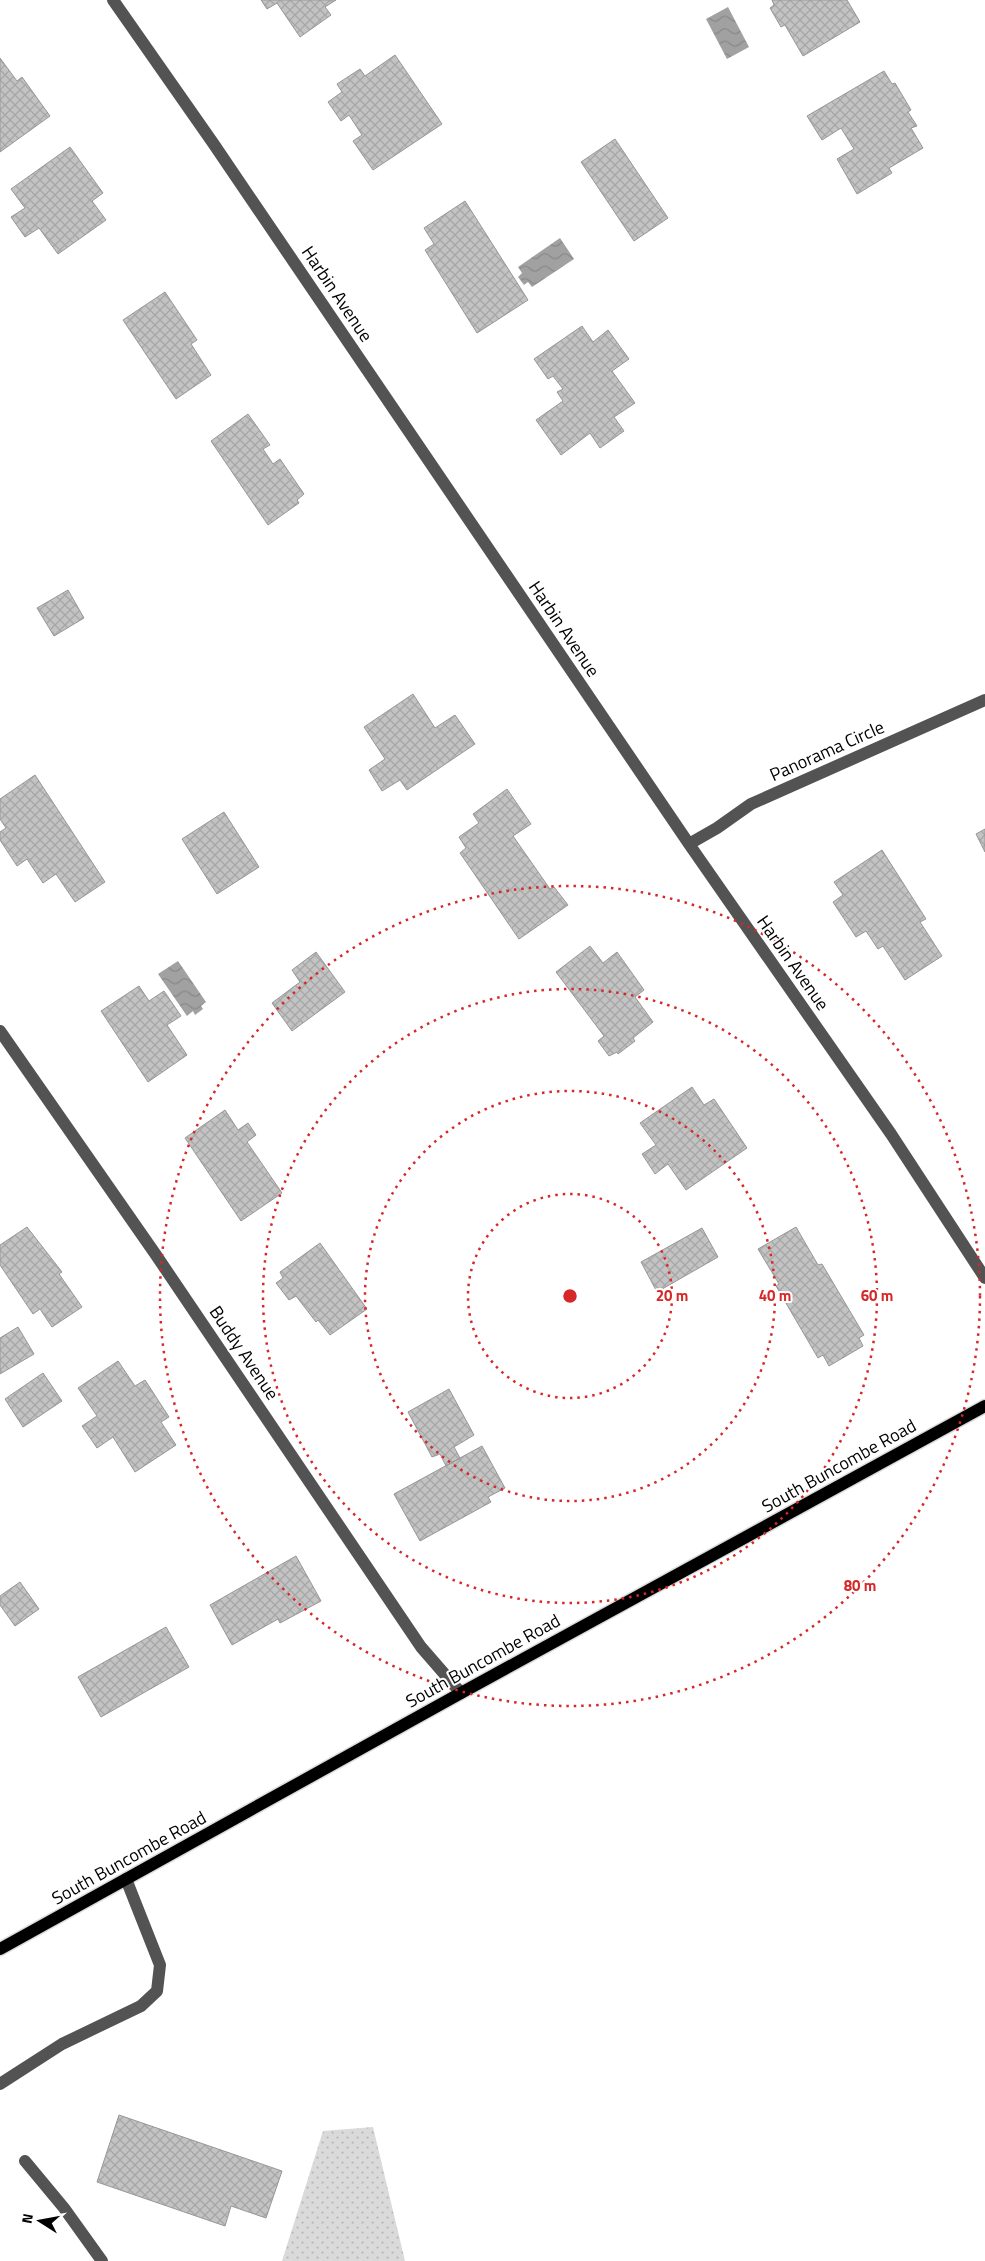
<svg xmlns="http://www.w3.org/2000/svg" width="985" height="2261" font-family="'Titillium Web',sans-serif">
<defs>
<pattern id="grass-dots" width="8" height="8" patternUnits="userSpaceOnUse" patternTransform="scale(1.25)"><rect width="8" height="8" fill="#dadada"/><path d="M2 2h.1M6 6h.1" fill="none" stroke="#b9b9b9" stroke-width="1.8" stroke-linecap="round"/></pattern>
<pattern id="water-waves" width="16" height="10" patternUnits="userSpaceOnUse" patternTransform="scale(1.25)"><rect width="16" height="10" fill="#a1a1a1"/><path d="M0 5q4-4 8 0t8 0" fill="none" stroke="#898989"/></pattern>
<pattern id="building-cross-hatch" width="8" height="8" patternUnits="userSpaceOnUse" patternTransform="scale(1.25)"><rect width="8" height="8" fill="#c3c3c3"/><path d="M0 0l8 8M0 8l8-8" fill="none" stroke="#a6a6a6"/></pattern>
</defs>
<rect width="100%" height="100%" fill="#fff"/>
<path fill="url(#grass-dots)" d="M373,2127L405,2261H282L323,2131Z"/>
<path fill="url(#water-waves)" d="M728,7L749,47L727,59L706,19Z
M560,238L574,259L532,287L528,282L524,285L518,277L522,273L518,267Z
M178,961L206,1002L201,1006L203,1009L195,1015L193,1011L187,1016L158,974Z"/>
<path fill="url(#building-cross-hatch)" stroke="#979797" d="M261,0H336L325,7L331,15L300,37L277,3L267,9Z
M772,0H847L860,22L803,56L785,25L781,27L770,8L774,5Z
M395,55L442,124L373,170L353,141L362,135L349,115L341,121L328,102L342,92L337,84L360,69L365,76Z
M0,58L17,81L22,77L50,116L0,152Z
M884,71L892,84L895,83L911,110L908,112L917,126L911,128L923,148L889,168L892,173L857,194L837,159L854,149L841,128L822,140L807,116Z
M615,139L668,218L634,241L581,162Z
M70,147L103,193L92,201L106,220L58,254L39,228L25,237L11,217L25,208L11,189Z
M465,201L528,300L477,333L425,250L434,244L424,228Z
M165,292L197,340L191,344L211,375L176,399L123,320Z
M582,326L593,342L608,330L629,359L612,371L635,403L614,417L624,431L600,448L590,433L561,455L536,420L563,401L557,392L563,389L553,376L548,379L534,359Z
M248,414L270,445L263,449L273,464L280,459L304,494L297,500L299,503L268,525L211,441Z
M68,590L84,618L54,636L37,608Z
M413,694L435,728L455,715L475,744L407,790L400,780L382,791L369,770L385,759L364,727Z
M35,775L105,882L75,902L56,874L43,883L27,859L17,866L0,840V832L6,828L0,819V799Z
M507,789L531,824L513,836L550,889L554,887L568,905L519,939L460,853L466,848L459,837L479,823L473,814Z
M224,812L259,867L217,894L182,839Z
M985,829V852L976,834Z
M882,850L926,919L920,922L942,956L905,980L883,946L878,949L866,931L856,937L833,902L843,895L834,882Z
M590,946L603,963L617,952L644,990L635,997L653,1022L633,1038L635,1041L618,1054L617,1052L609,1056L598,1041L604,1036L556,972Z
M316,952L345,992L292,1031L272,1003L300,982L292,970Z
M139,986L149,1001L164,991L181,1016L167,1025L187,1055L148,1082L101,1011Z
M692,1087L704,1105L714,1099L747,1148L686,1190L668,1164L655,1174L642,1154L656,1145L640,1123Z
M225,1110L238,1130L248,1123L256,1135L247,1142L282,1193L241,1221L185,1138Z
M27,1227L62,1272L59,1274L82,1307L52,1327L40,1309L33,1314L0,1265V1245Z
M796,1227L818,1265L822,1264L864,1335L859,1338L863,1346L829,1366L823,1355L818,1358L776,1286L779,1284L758,1249Z
M702,1228L718,1257L657,1292L641,1262Z
M320,1243L367,1309L330,1335L318,1320L316,1322L296,1296L289,1300L276,1283L283,1278L280,1272Z
M18,1327L34,1354L0,1374V1338Z
M118,1361L135,1386L145,1380L169,1417L161,1422L176,1445L135,1472L113,1437L97,1448L82,1426L97,1416L78,1388Z
M43,1373L62,1401L23,1427L5,1399Z
M449,1389L474,1435L454,1447L460,1458L446,1466L440,1454L432,1457L408,1412Z
M482,1446L505,1488L488,1497L491,1502L420,1541L394,1494Z
M296,1556L321,1601L280,1623L278,1619L232,1645L210,1605Z
M20,1582L39,1609L15,1626L0,1605V1596Z
M166,1627L189,1667L101,1717L78,1677Z
M119,2115L282,2171L266,2218L231,2206L225,2226L97,2182Z"/>
<g fill="none" stroke-linecap="round" stroke-linejoin="round">
<g stroke="#dbdbdb" stroke-width="15">
<path id="major" d="M0,1949L461,1693L985,1406"/>
</g>
<path stroke="#535353" stroke-width="12" d="M113,0L213,143L689,844L891,1134L985,1278
M689,844L717,828L751,804L985,700
M0,1031L156,1255L421,1647L461,1693
M0,2084L62,2044L141,2006L157,1991L160,1965L126,1879
M25,2161L64,2208L102,2261"/>
<use href="#major" stroke="#000" stroke-width="12"/>
</g>
<g fill="none" stroke="#d62828" stroke-width="2.5" stroke-dasharray="2.5 5">
<circle cx="570" cy="1296" r="102"/>
<circle cx="570" cy="1296" r="205"/>
<circle cx="570" cy="1296" r="307"/>
<circle cx="570" cy="1296" r="410"/>
</g>
<g text-anchor="middle" stroke-width="4" stroke-linejoin="round" paint-order="stroke">
<g font-size="18" fill="#000" stroke="#fff">
<text transform="translate(337 294) rotate(56)" y="6">Harbin Avenue</text>
<text transform="translate(564 629) rotate(56)" y="6">Harbin Avenue</text>
<text transform="translate(827 751) rotate(-24)" y="6">Panorama Circle</text>
<text transform="translate(793 963) rotate(55)" y="6">Harbin Avenue</text>
<text transform="translate(244 1353) rotate(56)" y="6">Buddy Avenue</text>
<text transform="translate(839 1466) rotate(-29)" y="6">South Buncombe Road</text>
<text transform="translate(483 1661) rotate(-29)" y="6">South Buncombe Road</text>
<text transform="translate(129 1858) rotate(-29)" y="6">South Buncombe Road</text>
</g>
</g>
<circle cx="570" cy="1296" r="8" fill="#d62828" stroke="#fff" stroke-width="2.5"/>
<g font-size="15" text-anchor="middle" font-weight="bold" fill="#d62828" stroke="#fff" stroke-width="4" stroke-linejoin="round" paint-order="stroke">
<text x="672" y="1301">20 m</text>
<text x="775" y="1301">40 m</text>
<text x="877" y="1301">60 m</text>
<text x="860" y="1591">80 m</text>
</g>
<g transform="translate(40 2221) rotate(281)" stroke="#ffffff" stroke-width="4" paint-order="stroke">
<path d="M0-4L9 19L0 12L-9 19Z" fill="#000000"/>
<text y="-8" font-size="14" font-weight="bold" text-anchor="middle" fill="#000000">N</text>
</g>
</svg>
